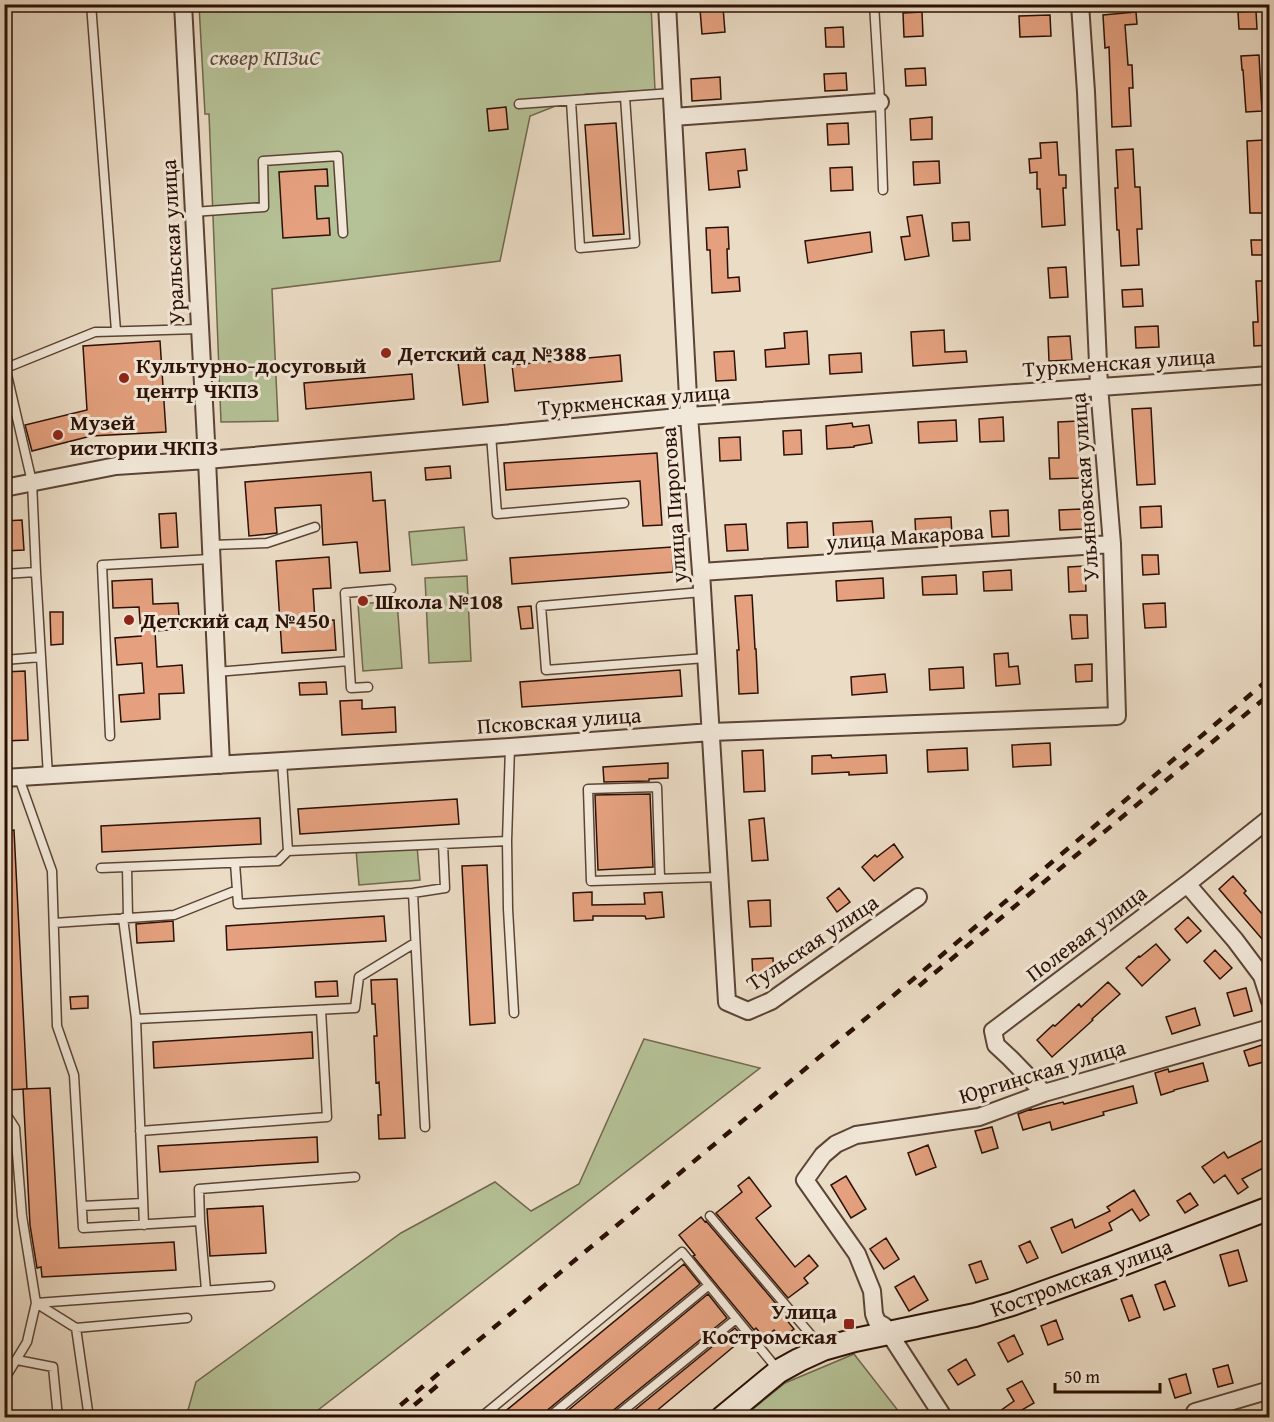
<svg xmlns="http://www.w3.org/2000/svg" width="1274" height="1422" font-family="'Gentium Book Plus',serif">
<rect width="100%" height="100%" fill="#ebdcc5"/>
<filter id="stains"><feTurbulence type="fractalNoise" baseFrequency=".00333" numOctaves="4"/><feColorMatrix values="0 0 0 0 .2 0 0 0 0 .09 0 0 0 0 .02 0 0 0 .5 -.17"/></filter>
<radialGradient id="worn" r=".72"><stop offset=".6" stop-color="#630" stop-opacity="0"/><stop offset="1" stop-color="#630" stop-opacity=".3"/></radialGradient>
<path fill="#b5c196" stroke="#70684e" stroke-width="1.5" d="M199,5H651L655,90L586,94L530,116L500,261L272,289L278,421L221,422L209,114H205Z
M464,527L467,560L412,565L409,532Z
M467,576L471,661L429,663L425,578Z
M397,601L402,668L363,671L358,604Z
M417,846L420,880L359,885L356,850Z
M644,1039L760,1068L309,1417H186L196,1382L401,1233L495,1182L531,1211L579,1184Z
M854,1354L903,1417H743L785,1383Z"/>
<path fill="#e5a17f" stroke="#2b1005" stroke-width="1.5" d="M723,7L725,32L702,34L700,9Z
M1256,11L1257,29H1239L1238,12Z
M922,12L923,36L904,37L903,13Z
M1136,12L1137,24L1125,25L1128,65H1132L1133,88H1129L1131,126L1112,127L1109,47L1105,48L1103,15Z
M1050,15L1051,36L1020,37L1019,16Z
M843,27L844,47H826L825,28Z
M1259,55L1262,111L1246,112L1243,70H1242L1241,56Z
M925,68L926,85L906,86L905,69Z
M846,73L847,90L825,91L824,74Z
M720,77L721,99L692,101L691,79Z
M506,107L508,129L489,131L487,109Z
M932,117V139L911,140L910,119Z
M616,123L624,234L593,236L585,125Z
M848,123L849,144L828,145L827,124Z
M1264,140L1268,213H1250L1247,141Z
M1057,142L1059,175H1066V188H1063L1065,225L1042,227L1040,189H1037V172L1030,173L1029,159L1041,158L1040,143Z
M745,149L747,170L738,171L740,187L709,190L706,153Z
M1133,149L1135,187H1140L1142,229H1137L1139,265L1121,266L1119,230H1117L1115,188H1118L1116,150Z
M939,161L940,183L914,185L913,162Z
M852,167L853,190L831,191L830,168Z
M327,169L328,186H315L317,219L329,218L330,235L283,238L279,172Z
M922,215L929,256L905,260L901,237L910,236L907,217Z
M969,222L970,240L953,241L952,223Z
M728,227L729,249H727L728,278L739,277L740,291L712,293L710,250H707L706,228Z
M870,232L872,252L808,263L805,241Z
M1251,240H1269V255H1252Z
M1066,267L1068,297L1050,298L1048,268Z
M1256,281H1269V345L1254,346L1253,322H1258Z
M1142,289L1143,306L1123,307L1122,290Z
M1158,326L1159,347L1136,348L1135,327Z
M944,330L945,352L966,351L967,362L913,366L911,332Z
M807,331L809,364L766,367L765,350L785,348L784,333Z
M1070,336L1072,360L1049,361L1048,337Z
M160,341L166,432L91,436L32,451L25,425L87,410L83,346Z
M734,351L736,380L716,381L714,352Z
M861,353L862,372L830,374L829,355Z
M620,355L622,381L515,391L512,365Z
M484,360L488,402L463,405L458,362Z
M412,374L414,399L306,409L304,383Z
M1151,408L1155,484L1137,485L1132,409Z
M1003,417L1004,441L980,442L979,419Z
M956,420L957,441L919,443L918,422Z
M1078,421L1081,478L1050,479L1049,458H1059L1058,422Z
M852,423L853,427L869,425L872,443L854,446V447L827,449L826,426Z
M801,430L802,454L784,455L783,431Z
M740,437L741,460L720,461L719,438Z
M657,453L662,525L643,526L640,481L506,490L504,463Z
M450,466L451,478L426,480L425,468Z
M371,472L373,501L385,500L390,571L360,573L357,542L323,545L321,505L275,508L277,533L249,536L245,482Z
M1161,506L1162,527L1141,528L1140,507Z
M1082,509L1083,529L1060,530L1059,510Z
M1008,510L1009,536L992,537L990,511Z
M176,513L178,547L161,548L159,514Z
M951,517L952,537L916,539L915,519Z
M22,520L24,550L4,551V521Z
M872,521L874,542L834,544L833,523Z
M807,522L808,547L788,548L787,523Z
M746,524L748,550L727,551L725,525Z
M672,547L673,572L512,584L510,558Z
M1142,555H1158L1159,574L1143,575Z
M329,557L331,588L313,589L315,621L334,620L336,650L282,653L276,561Z
M1085,566L1086,591L1069,592L1068,567Z
M1011,570L1012,590L984,591L983,572Z
M956,575L957,594L923,595L922,577Z
M883,578L884,598L837,601L836,581Z
M152,579L153,604L178,603L180,629L155,631L157,667L182,665L184,693L159,694L160,719L121,722L119,695L144,693L142,663L117,665L115,638L141,636L139,607L113,608L112,581Z
M752,595L755,649H756L758,693L739,694L737,650H739L735,596Z
M1165,603L1166,627L1145,628L1143,604Z
M531,606L533,628L521,629L518,607Z
M50,612H63V644L51,645Z
M1070,615H1087L1088,638L1072,639Z
M1008,653L1009,667L1018,666L1020,684L996,686L994,654Z
M1092,664V681L1076,682L1075,665Z
M963,667L964,688L930,690L929,669Z
M680,670L682,696L522,707L520,682Z
M25,671L28,740L4,741V672Z
M885,674L887,692L852,695L851,677Z
M326,682L327,694L300,695L299,683Z
M362,700V709L395,707L396,732L342,735L340,701Z
M1050,743L1051,765L1013,767L1012,745Z
M967,748L968,770L928,772L927,750Z
M763,750L765,791L744,792L742,751Z
M831,755L832,758L886,755L887,773L849,775V772L812,774V756Z
M668,763V778L649,779V781L604,782L603,767Z
M650,794L653,867L598,870L595,795Z
M457,799L459,824L300,834L298,809Z
M260,818L261,844L102,852L101,826Z
M764,818L768,860L752,861L749,820Z
M14,830L27,1089L4,1090V831Z
M894,844L903,857L874,881L862,867L875,855L877,857Z
M487,865L495,1023L470,1025L462,866Z
M1233,876L1246,891L1244,893L1269,922V932L1262,939L1219,889Z
M839,888L850,902L837,912L827,898Z
M592,892V905L645,904L644,893L662,892L664,917L646,919L645,916H593V920L574,921L573,893Z
M770,900L771,926L750,927L748,901Z
M384,916L386,941L227,950L226,926Z
M1188,917L1201,931L1187,943L1175,929Z
M173,921L174,941L137,943L136,924Z
M1156,944L1170,960L1142,986L1126,968L1139,956L1140,957Z
M1215,950L1232,968L1220,979L1204,961Z
M773,958L774,977L753,978L752,959Z
M397,979L405,1138L379,1139L378,1115H381L379,1082L376,1083L374,1036H377L375,1004H372L371,980Z
M337,981L338,996L316,997L315,982Z
M1108,982L1120,994L1092,1019L1093,1020L1052,1057L1037,1040L1053,1025L1055,1026L1079,1004L1081,1007Z
M1246,988L1252,1011L1234,1016L1227,993Z
M88,996V1008L71,1009L70,997Z
M1195,1008L1200,1025L1172,1034L1166,1017Z
M312,1032L313,1058L154,1068L153,1042Z
M1262,1045L1267,1061L1249,1066L1244,1051Z
M1203,1063L1208,1081L1174,1090V1091L1161,1095L1155,1073L1168,1069L1169,1072Z
M1133,1086L1137,1103L1103,1112L1104,1115L1052,1130L1050,1122L1023,1130L1018,1114L1031,1109V1110L1063,1102L1064,1104Z
M50,1088L59,1248L174,1242L176,1270L42,1277L41,1267L37,1268L30,1225L23,1089Z
M992,1127L998,1148L982,1153L975,1131Z
M317,1137L318,1162L160,1172L158,1146Z
M1269,1137V1165L1242,1179L1248,1187L1238,1194L1225,1175L1214,1183L1202,1167L1224,1152L1228,1158Z
M928,1145L936,1167L916,1175L908,1153Z
M846,1176L866,1209L851,1218L831,1185Z
M749,1177L771,1206L756,1218L795,1267L809,1255L818,1266L804,1278L808,1283L788,1298L716,1213L742,1192L738,1186Z
M1134,1190L1149,1215L1140,1221L1132,1209L1109,1223L1112,1230L1062,1253L1051,1228L1072,1219L1075,1228L1110,1211L1107,1207Z
M1190,1193L1198,1205L1185,1213L1177,1201Z
M263,1206L266,1253L210,1256L207,1209Z
M701,1217L705,1222L706,1221L778,1306L777,1308L794,1329L781,1339L774,1330L765,1338L756,1328L754,1330L693,1256L695,1255L679,1235Z
M886,1238L899,1259L884,1269L870,1249Z
M1030,1241L1038,1258L1027,1263L1019,1246Z
M1238,1250L1247,1281L1229,1286L1220,1255Z
M981,1261L988,1279L976,1283L969,1265Z
M684,1264L700,1284L544,1413L542,1418H497Z
M914,1276L928,1300L909,1311L895,1287Z
M1165,1281L1175,1306L1164,1310L1155,1285Z
M708,1294L727,1318L610,1413L608,1418H559Z
M1132,1295L1140,1317L1129,1321L1121,1299Z
M1056,1320L1063,1339L1048,1345L1041,1326Z
M735,1328L744,1338L648,1418H625Z
M1014,1335L1023,1354L1008,1362L998,1343Z
M966,1359L975,1375L958,1385L948,1370Z
M1228,1365L1233,1383L1218,1387L1213,1369Z
M1186,1374L1191,1393L1175,1398L1169,1379Z
M1022,1381L1034,1403L1008,1418H990L1014,1401L1007,1389Z"/>
<g fill="none" stroke-linecap="round" stroke-linejoin="round">
<g stroke="#5b4335" stroke-width="11">
<path id="lane" d="M91,4L116,331
M874,4L880,102L883,190
M571,101L580,248L635,243L625,97
M519,104L672,93
M193,212L264,207L263,161L338,156L343,233
M4,362L32,482L36,572
M6,368L95,332L199,329
M491,435L497,514L624,503
M211,545L267,543L315,527
M4,574L36,572L48,776
M702,592L541,606L546,670L706,658
M4,660L41,657
M216,672L349,661
M368,687L351,688L345,593L391,589
M110,736L102,565L211,559
M510,747L507,841L508,909L514,1013
M282,761L288,851
M19,778L52,871L57,1026L74,1075L83,1228L200,1221
M235,863L237,890
M127,867L128,918
M101,868L278,861L288,851L507,841
M660,879L657,787L588,789L591,881L720,877
M413,893L425,1127
M123,918L136,1019L144,1225
M54,923L174,915L237,890L238,904L413,893L445,888L443,844
M136,1019L355,1008L359,977L415,943
M4,1111L15,1128L22,1216L36,1303L270,1286
M140,1131L327,1117L321,1010
M82,1206L143,1203
M710,1216L822,1348
M206,1290L200,1221L199,1189L355,1177
M76,1328L89,1418
M17,1360L53,1367L58,1418
M4,1380L27,1342L36,1303L76,1328L187,1318
M480,1418L682,1252L778,1370
M548,1418L709,1285
M614,1418L736,1319"/>
</g>
<g stroke="#5b4335" stroke-width="20">
<path id="street" d="M183,4L207,460L221,765
M667,4L689,416L701,572L727,1002L748,1011L771,1001L918,897
M673,117L880,102
M4,488L116,466L207,460L491,435L689,416L1270,375
M701,572L1112,544
M4,778L510,747L711,732L1117,716L1112,544L1099,386L1086,92L1080,4
M1187,884L1235,940L1262,976L1270,1001
M1044,1093L1010,1058L996,1045L993,1031L1187,884L1270,818
M1195,1412L1270,1390
M944,1418L889,1333L884,1326L877,1322L874,1314L872,1291L857,1254L805,1180L823,1155L836,1144L856,1135L979,1117L1044,1093L1270,1028"/>
</g>
<g stroke="#2b1005" stroke-width="26">
<path id="secondary" d="M722,1418L779,1371L799,1360L823,1349L855,1340L975,1315L1012,1304L1112,1268L1270,1208"/>
</g>
<use href="#lane" stroke="#f2e8d9" stroke-width="8"/>
<use href="#street" stroke="#f2e8d9" stroke-width="16"/>
<use href="#secondary" stroke="#f2e8d9" stroke-width="22"/>
<path stroke="#2b1005" stroke-width="4.5" stroke-dasharray="10 10" stroke-linecap="butt" d="M919,986L1270,694
M385,1418L923,971L1270,678
M399,1418L438,1385"/>
</g>
<g fill="#8f2418" stroke="#f2e8d9" stroke-width="2">
<circle cx="386" cy="353" r="6"/>
<circle cx="124" cy="378" r="6"/>
<circle cx="58" cy="435" r="6"/>
<circle cx="363" cy="601" r="6"/>
<circle cx="129" cy="620" r="6"/>
<rect x="843" y="1318" width="12" height="12" rx="3"/>
</g>
<g text-anchor="middle" stroke-width="6" stroke-linejoin="round" paint-order="stroke">
<g font-size="22" font-style="italic" fill="#5b4e38" stroke="#f2e8d9">
<text x="265" y="65">сквер КПЗиС</text>
</g>
<g font-size="22" fill="#2b1005" stroke="#f2e8d9">
<text transform="translate(172 242) rotate(-93)" y="8">Уральская улица</text>
<text transform="translate(1119 362) rotate(-4)" y="8">Туркменская улица</text>
<text transform="translate(634 399) rotate(-5)" y="8">Туркменская улица</text>
<text transform="translate(1084 487) rotate(-94)" y="8">Ульяновская улица</text>
<text transform="translate(673 505) rotate(-94)" y="8">улица Пирогова</text>
<text transform="translate(905 536) rotate(-4)" y="8">улица Макарова</text>
<text transform="translate(559 720) rotate(-4)" y="8">Псковская улица</text>
<text transform="translate(1086 933) rotate(-37)" y="8">Полевая улица</text>
<text transform="translate(812 942) rotate(-34)" y="8">Тульская улица</text>
<text transform="translate(1042 1071) rotate(-17)" y="8">Юргинская улица</text>
<text transform="translate(1081 1277) rotate(-20)" y="8">Костромская улица</text>
</g>
<g font-size="22" font-weight="bold" fill="#2b1005" stroke="#f2e8d9" text-anchor="start">
<text x="398" y="361">Детский сад №388</text>
<text x="136" y="373">Культурно-досуговый<tspan x="136" dy="25">центр ЧКПЗ</tspan></text>
<text x="70" y="430">Музей<tspan x="70" dy="25">истории ЧКПЗ</tspan></text>
<text x="375" y="609">Школа №108</text>
<text x="141" y="628">Детский сад №450</text>
<text x="837" y="1319" text-anchor="end">Улица<tspan x="837" dy="25">Костромская</tspan></text>
</g>
</g>
<rect width="1274" height="1422" fill="none" stroke="#ebdcc5" stroke-width="24"/>
<rect x="6" y="6" width="1262" height="1410" fill="none" stroke="#2b1005" stroke-width="3"/>
<rect x="12" y="12" width="1250" height="1398" fill="none" stroke="#2b1005" stroke-width="1.5"/>
<path d="M1055 1383v9h105v-9" fill="none" stroke="#2b1005" stroke-width="3"/>
<text x="1064" y="1383" font-size="18" fill="#2b1005" stroke="#f2e8d9" stroke-width="4.5" paint-order="stroke">50 m</text>
<rect width="100%" height="100%" filter="url(#stains)"/>
<rect width="100%" height="100%" fill="url(#worn)"/>
</svg>
